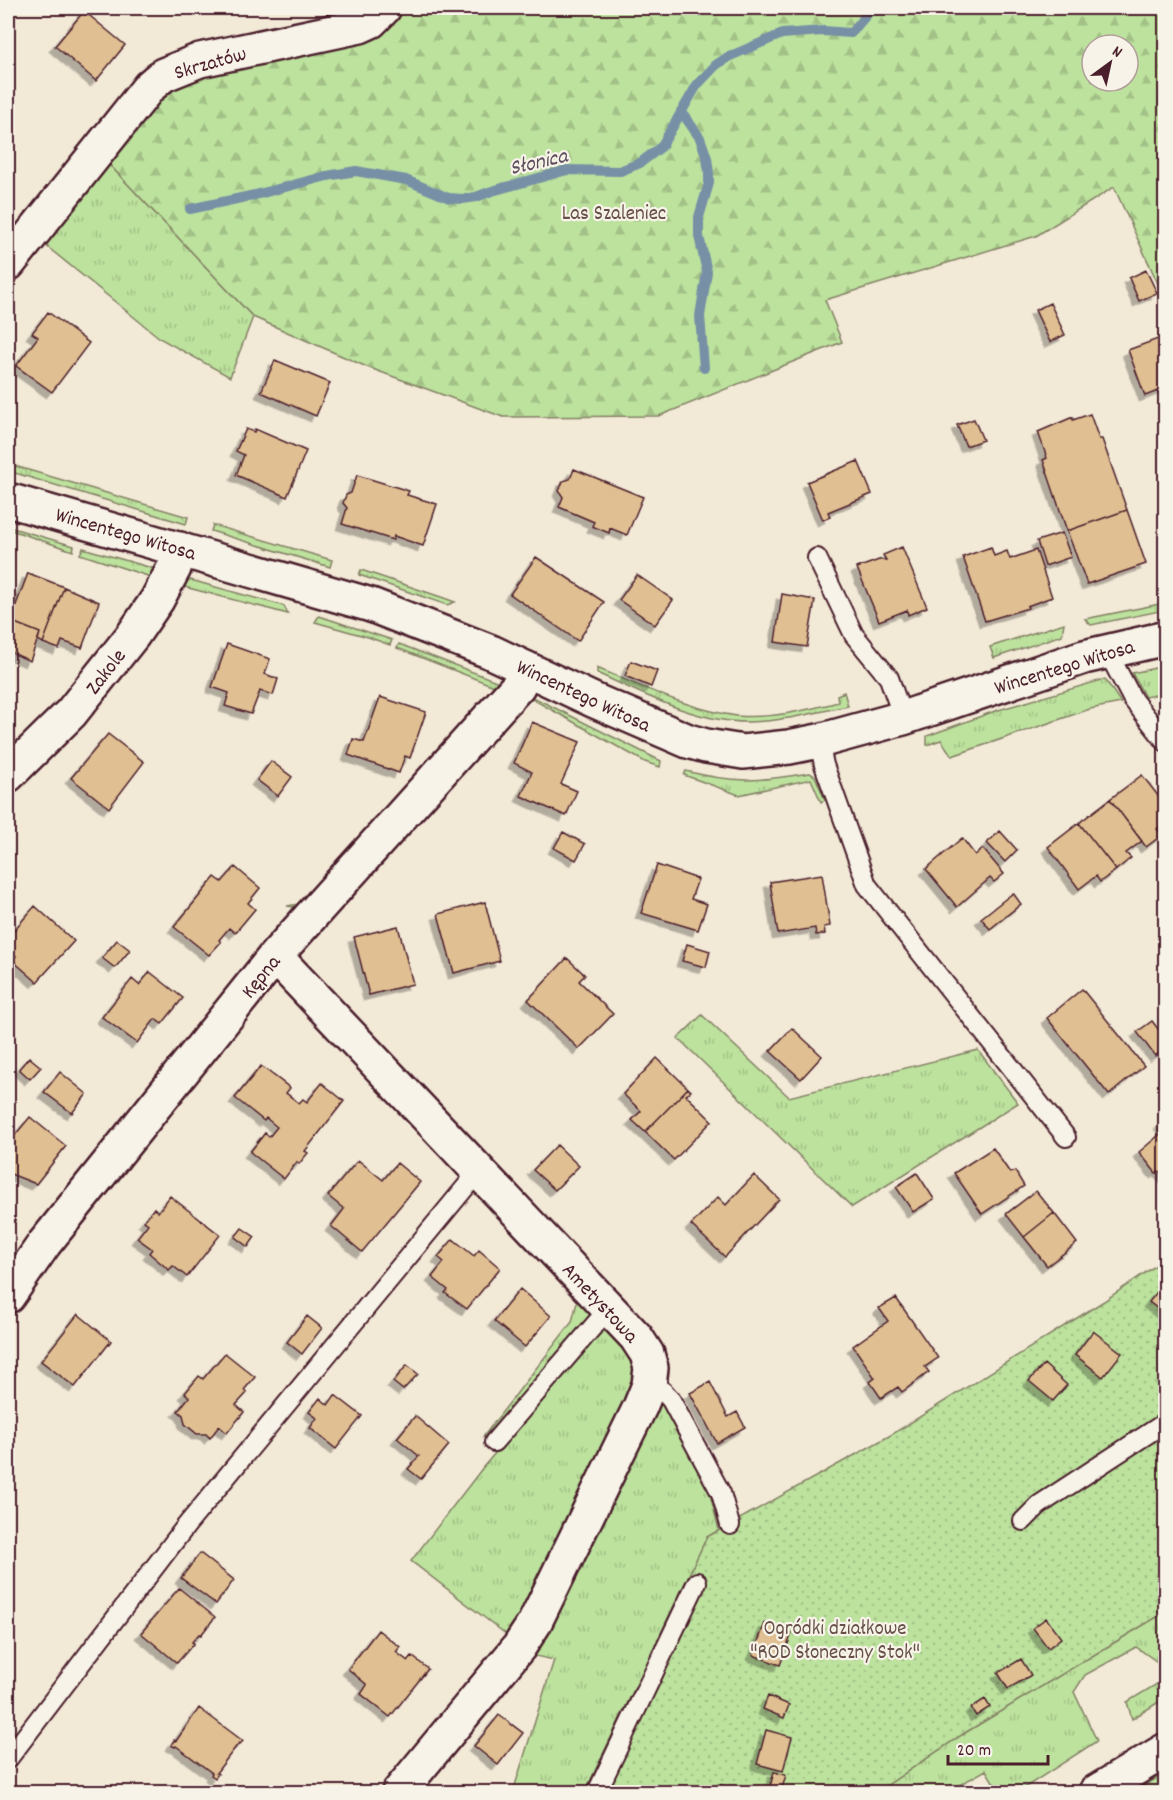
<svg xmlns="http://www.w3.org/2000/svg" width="1173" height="1800" font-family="Dekko,sans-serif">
<defs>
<pattern id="grass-tufts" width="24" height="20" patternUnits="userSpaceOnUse" patternTransform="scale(1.5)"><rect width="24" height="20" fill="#bce29d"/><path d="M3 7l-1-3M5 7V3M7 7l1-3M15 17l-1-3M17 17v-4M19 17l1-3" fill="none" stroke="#a3c187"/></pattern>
<pattern id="forest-firs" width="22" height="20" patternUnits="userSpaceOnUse" patternTransform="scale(1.5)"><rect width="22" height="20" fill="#bce29d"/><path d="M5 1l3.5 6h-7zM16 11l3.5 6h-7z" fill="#a3c187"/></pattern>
<pattern id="garden-dots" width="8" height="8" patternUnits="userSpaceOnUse" patternTransform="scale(1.5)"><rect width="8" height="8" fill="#bce29d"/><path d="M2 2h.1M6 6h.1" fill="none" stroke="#a3c187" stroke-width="1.8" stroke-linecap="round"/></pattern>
<filter id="shadow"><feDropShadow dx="-5.5" dy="5.5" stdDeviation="0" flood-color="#0004"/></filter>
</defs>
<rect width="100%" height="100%" fill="#f2e9d7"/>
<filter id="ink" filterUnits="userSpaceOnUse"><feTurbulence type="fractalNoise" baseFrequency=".0167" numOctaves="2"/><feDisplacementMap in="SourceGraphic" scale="12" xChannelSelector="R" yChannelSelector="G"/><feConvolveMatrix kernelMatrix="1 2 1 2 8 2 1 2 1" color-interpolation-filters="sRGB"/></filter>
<g filter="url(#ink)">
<path fill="url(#grass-tufts)" stroke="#838064" stroke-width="1.5" d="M105,160L253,317L230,377L161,339L40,241Z
M8,464L188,517L186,524L8,471Z
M213,525L332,560L330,567L211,531Z
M9,527L74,546L73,551L8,529Z
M83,548L155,569L157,573L154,578L80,554Z
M361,570L444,598L455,602L447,605L359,575Z
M187,579L284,606L288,614L181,586Z
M1165,603V610L1091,625L1085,619Z
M319,616L392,640L390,645L368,637L315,622Z
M1064,623L1062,635L994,658L990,647Z
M399,644L499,682L500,691L497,698L312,900L299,908L287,906L299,904L304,898H309L494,686L397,648Z
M1165,666V693L1145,697L1132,673Z
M597,668C641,686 690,710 737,716C772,719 806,710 838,702L837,695L844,692L848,706C816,712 781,722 748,722C696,722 643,694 597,673Z
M1105,679L1121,703L1090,709L952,756L941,740L927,745V736L995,711Z
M527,696L537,699L661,761L660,767L645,762Z
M686,771C735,784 761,781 810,773L815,776L825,800L821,802L811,779L739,795L684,775Z
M702,1015L789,1097L978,1050L1018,1103L852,1207L678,1038Z
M579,1294L590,1306L591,1315L586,1324L494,1435L483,1437L572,1322Z
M613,1327L640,1374L537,1589L507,1635L411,1561L484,1466L597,1335Z
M658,1398L710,1494L719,1530L707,1537L585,1792H513L554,1660L526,1654Z
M1165,1612V1665L1163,1666L1136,1647L1085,1675L1074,1692L1097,1741L1018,1792H999L986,1770L947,1792H877L963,1734Z
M1165,1679V1698L1132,1719L1127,1702Z
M1165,1773V1792H1134Z"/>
<path fill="url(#forest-firs)" stroke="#838064" stroke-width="1.5" fill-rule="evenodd" d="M397,8H1165V299L1114,187L1036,236L825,300L842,342L659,416L503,417L367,367L253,317L105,160L166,89ZM1092,45H1128V81H1092Z"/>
<path fill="url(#garden-dots)" stroke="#838064" stroke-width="1.5" d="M1165,1259V1612L963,1734L877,1792H585L707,1537L891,1435L1104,1301Z"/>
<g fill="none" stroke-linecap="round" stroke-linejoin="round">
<path stroke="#7890a6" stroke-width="10" d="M681,111L700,138L707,158L709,173V183L699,217V236L707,272L700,316L704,368
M190,209L255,195L327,176L356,171L406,180L449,198L463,199L476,197L492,191L567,170L620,171L640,163L661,147L697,85L716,65L728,57L782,34L823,31L851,33L868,13L871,8"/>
</g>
<path fill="#e0bf92" stroke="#4a1f2b" stroke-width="1.5" filter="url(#shadow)" d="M84,11L125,45L96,81L55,46Z
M1146,270L1157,293L1139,301L1129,278Z
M1050,303L1065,335L1050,342L1035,310Z
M48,312L89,343L52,392L16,366L38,337L32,333Z
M1166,336V388L1145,396L1128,350Z
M275,360L330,383L316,416L261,392Z
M1090,414L1099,439H1102L1127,510L1067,531L1043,460L1047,458L1038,432L1073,417V420Z
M974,419L983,440L966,446L957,425Z
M246,429L254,432L255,429L306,451L287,497L236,475L244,455L236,451Z
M858,461L872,494L828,512L830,517L823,520L807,482Z
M574,469L643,497L627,535L610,528L609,533L592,526L594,522L559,507L563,497L559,491L563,481L570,479Z
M357,475L409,491L407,495L437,504L423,546L394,536L393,540L342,524L347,508L343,503L346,495L351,493Z
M1127,510L1146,564L1087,584L1067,531Z
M1062,533L1071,557L1045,566L1037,541Z
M902,547L927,607L908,615L907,610L879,621L857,568L879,560H886L883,555Z
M991,547L994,556L1007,551L1010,559L1036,550L1052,597L1027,606L1028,608L985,621L963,557Z
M536,557L604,602L578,641L510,594Z
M28,573L64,587L43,643L38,640L40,633L10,621Z
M637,575L673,600L655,625L619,600Z
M64,587L99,602L82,648L62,641L59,649L43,643Z
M782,594L815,600L807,647L775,642Z
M10,621L40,633L30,661L8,651V628Z
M227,644L270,659L265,674L278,679L273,695L260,691L251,714L225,706L229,693L212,687Z
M631,661L657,671L651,687L625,676Z
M380,697L426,712L410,758L405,756L399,773L348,755L353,739L364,742Z
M532,722L580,742L561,784L577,791L566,816L521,796L532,772L514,763Z
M108,734L144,762L109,808L71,778Z
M271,761L292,777L278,796L257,780Z
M1142,775L1166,806V823L1157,829L1162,835L1146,847L1110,799Z
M1110,799L1142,841L1126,853L1131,858L1116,870L1079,823Z
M1079,823L1116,870L1100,882L1096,876L1079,889L1048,847Z
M1000,831L1017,850L1005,862L987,843Z
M563,832L585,844L576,860L554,848Z
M962,838L975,855L983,849L1004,874L994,882L990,878L957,907L926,869Z
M657,865L698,879L691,899L707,904L698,930L641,913Z
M235,867L260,888L248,903L255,909L235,933L229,928L219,940L221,942L209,955L174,927L215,877L222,882Z
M822,874L830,926L824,927L825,934L816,935L815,928L778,934L770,882Z
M1013,893L1021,904L990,929L981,918Z
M485,902L500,961L454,973L438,914Z
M35,906L74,941L37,982L12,960L16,956L8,949V937Z
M398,926L413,984L369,995L354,937Z
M117,940L130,950L115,968L102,958Z
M687,944L710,951L706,967L682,961Z
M567,958L585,975L579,981L613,1014L579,1049L528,1000Z
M150,972L183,998L162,1024L155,1019L137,1043L102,1017L132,979L139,985Z
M1082,989L1144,1066L1109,1095L1047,1018Z
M1152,1021L1166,1039V1048L1155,1056L1137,1032Z
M792,1028L822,1056L801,1079L770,1051Z
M29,1057L41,1067L30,1079L19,1069Z
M657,1058L688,1088L645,1132L632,1120L641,1111L623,1094Z
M261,1066L290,1088L286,1093L299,1103L303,1099L307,1102L322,1083L344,1101L305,1151L308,1153L299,1164L297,1162L284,1179L250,1152L265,1133L269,1137L277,1127L266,1118L264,1121L235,1098Z
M60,1072L87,1094L72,1113L44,1092Z
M688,1088L691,1091L686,1095L712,1121L674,1160L645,1132Z
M30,1117L66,1146L36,1184L8,1173V1136L15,1135Z
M1166,1120V1178L1159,1171L1156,1173L1139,1152L1165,1130L1160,1124Z
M557,1145L579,1166L555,1190L533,1170Z
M993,1148L1010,1173L1015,1171L1024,1186L982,1214L954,1173Z
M358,1160L383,1180L397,1163L420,1182L362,1252L331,1226L344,1209L328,1196Z
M917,1173L934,1199L913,1212L896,1187Z
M754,1175L779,1199L725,1257L691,1225L718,1197L726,1205Z
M1036,1191L1054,1213L1024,1237L1006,1214Z
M170,1196L220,1235L187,1277L173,1266L169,1270L149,1253L152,1249L137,1238L148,1224L144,1221L154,1208L158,1212Z
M1054,1213L1077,1243L1047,1266L1024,1237Z
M242,1228L255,1237L248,1247L235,1237Z
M453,1239L474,1256L479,1250L500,1268L467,1309L445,1293L448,1290L432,1277L444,1262L438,1257Z
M520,1289L551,1316L525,1347L494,1321Z
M1157,1292L1166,1298V1315L1149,1302Z
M896,1298L938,1358L925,1367L929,1372L902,1392L898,1387L881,1398L870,1382L875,1378L853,1346L888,1321L879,1308Z
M78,1314L111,1341L75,1387L41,1361Z
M307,1316L322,1328L302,1354L287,1342Z
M1093,1331L1122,1353L1103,1377L1075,1355Z
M225,1353L255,1377L244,1390L247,1393L236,1405L244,1412L227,1433L219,1426L210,1438L206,1434H197L185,1424L183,1415L178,1411L189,1397L185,1393L199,1376L203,1379Z
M1044,1364L1067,1385L1053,1401L1029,1381Z
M407,1365L418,1374L403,1390L393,1382Z
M710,1382L728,1417L737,1412L745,1427L717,1443L690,1393Z
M335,1395L362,1416L336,1449L310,1428L317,1418L309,1412L320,1398L328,1405Z
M415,1416L449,1445L421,1479L408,1469L419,1456L397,1438Z
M200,1553L234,1580L216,1604L181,1578Z
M179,1588L215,1617L201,1635L199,1634L192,1642L194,1643L177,1663L141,1633Z
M1046,1618L1061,1638L1048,1648L1033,1628Z
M765,1623L792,1633L780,1665L753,1655Z
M378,1630L400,1647L396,1652L408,1661L412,1656L428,1669L390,1717L361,1694L367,1685L348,1669Z
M1021,1659L1031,1675L1008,1689L998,1673Z
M768,1696L789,1705L784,1718L763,1709Z
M985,1699L990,1707L976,1716L971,1708Z
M199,1708L243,1741L240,1744L239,1743L216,1773L218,1774L215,1778L211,1775L212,1773L176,1746L175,1747L171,1745L174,1740L176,1741Z
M499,1715L523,1733L498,1765L474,1746Z
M766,1730L792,1737L783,1771L757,1764Z
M774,1772L786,1775L781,1792L769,1790Z
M719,1784L741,1792H716Z"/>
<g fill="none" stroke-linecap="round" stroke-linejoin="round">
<g stroke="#4a1f2b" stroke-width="22">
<path id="service" d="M817,558L854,635L889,678L903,718
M1107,651L1133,700L1166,742
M819,741L824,765L867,885L1066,1137
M649,1385L663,1391L671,1400L721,1493L730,1525
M494,1442L609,1308
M1023,1521L1039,1505L1166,1422
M8,1759L186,1526L478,1172
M597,1792L697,1582"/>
</g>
<g stroke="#4a1f2b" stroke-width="38">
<path id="minor" d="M8,264L149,87L163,75L200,60L360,26L371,21L384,8
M8,775L71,713L133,635L157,600L174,568L180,549
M275,956L636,1337L647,1354L651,1368L649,1385L640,1407L534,1624L519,1647L399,1792
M8,1296L44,1244L275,956L518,686L527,669"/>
</g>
<g stroke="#4a1f2b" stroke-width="38">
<path id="tertiary" d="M8,500L371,605L491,652L593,700L688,741L706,746L743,752L789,747L819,741L903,718L1084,657L1166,638"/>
</g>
<g stroke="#4a1f2b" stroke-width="38">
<path id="motorway" d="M1096,1792L1166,1750"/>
</g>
<use href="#service" stroke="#f7f3e8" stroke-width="18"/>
<use href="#minor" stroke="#f7f3e8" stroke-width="33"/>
<use href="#tertiary" stroke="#f7f3e8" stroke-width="33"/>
<use href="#motorway" stroke="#f7f3e8" stroke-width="33"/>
</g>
</g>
<g text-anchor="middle" stroke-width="4.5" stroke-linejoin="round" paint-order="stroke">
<g font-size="21" fill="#4a1f2b" stroke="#f7f3e8">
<text transform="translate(210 62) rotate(-16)" y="7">Skrzatów</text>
<text transform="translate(126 533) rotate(16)" y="7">Wincentego Witosa</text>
<text transform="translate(1064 666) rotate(-17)" y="7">Wincentego Witosa</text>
<text transform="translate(105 671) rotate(-52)" y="7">Zakole</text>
<text transform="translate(584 695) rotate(25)" y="7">Wincentego Witosa</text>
<text transform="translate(260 976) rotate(-51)" y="7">Kępna</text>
<text transform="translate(601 1302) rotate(47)" y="7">Ametystowa</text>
</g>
<g font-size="21" fill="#665048" stroke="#f7f3e8">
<text x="614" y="219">Las Szaleniec</text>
<text x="835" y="1634">Ogródki działkowe<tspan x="835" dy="24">"ROD Słoneczny Stok"</tspan></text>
</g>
<g font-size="22" font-style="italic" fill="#5d4e5e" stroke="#f7f3e8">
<text transform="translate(538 160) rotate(-13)" y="8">Słonica</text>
</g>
</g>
<rect width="1173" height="1800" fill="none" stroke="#f7f3e8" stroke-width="30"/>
<rect x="15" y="15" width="1143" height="1770" fill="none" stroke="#4a1f2b" stroke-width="2" filter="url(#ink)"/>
<g transform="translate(1110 63) rotate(33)"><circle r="28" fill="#f7f3e8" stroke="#b29e9c" stroke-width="1.5"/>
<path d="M0-4.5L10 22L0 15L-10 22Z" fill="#4a1f2b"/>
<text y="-9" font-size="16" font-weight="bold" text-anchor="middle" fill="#4a1f2b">N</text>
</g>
<path d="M948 1755v9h100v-9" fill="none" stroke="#4a1f2b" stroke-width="3"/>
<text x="957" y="1755" font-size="18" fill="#4a1f2b" stroke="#f7f3e8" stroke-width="4.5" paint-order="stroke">20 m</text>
</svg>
